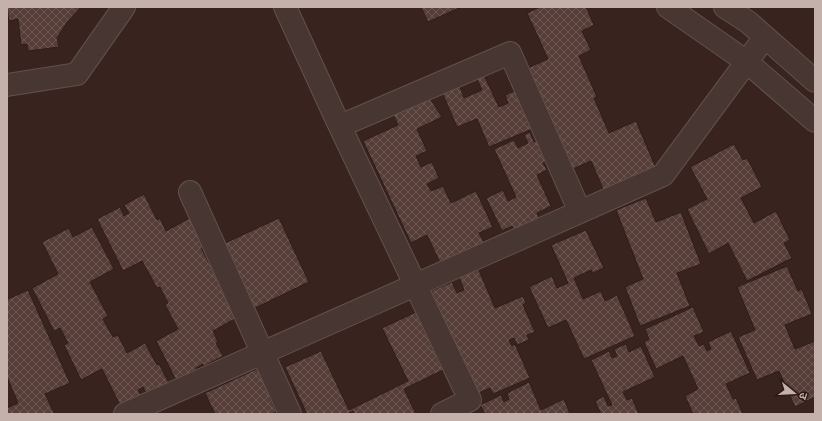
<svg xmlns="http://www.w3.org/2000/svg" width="822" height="421" font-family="'Work Sans','Noto Sans Devanagari',sans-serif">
<defs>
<pattern id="building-cross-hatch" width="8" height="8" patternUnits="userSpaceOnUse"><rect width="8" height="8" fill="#563d38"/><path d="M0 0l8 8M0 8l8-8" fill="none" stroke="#6d5752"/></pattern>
</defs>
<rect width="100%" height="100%" fill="#38231e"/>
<path fill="url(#building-cross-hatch)" stroke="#2f1d1a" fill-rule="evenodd" d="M7,7H81L67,22L57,38L59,47L28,51L27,44L21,45L18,19L9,21Z
M421,7H461L428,22Z
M540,7H586L594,25L582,31L591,50L579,56L597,97L594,98L609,133L636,121L656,168L604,191L591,161L568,171L523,70L548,59L527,13Z
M483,73L499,107L508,103L505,95L521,88L537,127L489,147L477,119L457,127L441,90ZM476,77L482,90L464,98L459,84Z
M429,97L442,117L417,129L427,151L416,156L421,167L432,162L439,178L427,184L431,191L443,186L451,203L476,191L493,227L479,233L485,244L441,265L427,235L411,243L363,141L398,125L392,112Z
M530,132L534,142L543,138L553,159L543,163L547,170L537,175L551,206L537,213L539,218L514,231L512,226L502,231L486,198L503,190L508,201L516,197L494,149L514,140L518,148L528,143L524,135Z
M734,144L743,160L747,158L762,187L741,198L754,223L776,211L790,240L784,243L792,258L747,281L728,243L709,254L687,209L707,199L690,167Z
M144,194L157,220L160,218L166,231L190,218L205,246L201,248L210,265L213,263L240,316L213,331L218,342L216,343L223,356L204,366L203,364L196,368L197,369L176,380L156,341L178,329L165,305L168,303L160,287L157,288L142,261L123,271L97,219L120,207L124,216L129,213L124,205Z
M646,198L656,222L681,212L701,264L677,273L690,306L640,326L625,287L643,279L616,210Z
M279,218L309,282L253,309L223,244Z
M92,227L114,269L90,282L108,316L103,319L113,337L118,335L127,353L145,343L157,365L159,364L169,383L147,395L143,387L138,390L142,396L121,407L102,369L81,380L64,345L68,343L60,328L54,331L32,288L58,274L42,242L69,228L73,237Z
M586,230L604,268L593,273L591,270L574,278L583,299L601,291L605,301L617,295L635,336L584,359L566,320L548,328L529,287L552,276L557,288L568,283L551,245Z
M787,266L798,291L802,289L812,314L785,325L795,349L815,341V397L795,407L779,371L757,380L738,337L755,330L737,287Z
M478,268L495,308L523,296L526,303L523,305L535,332L527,335L529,340L517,345L514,338L509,340L512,346L515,344L530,378L493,394L490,388L476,394L431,291L452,282L457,293L464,290L459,277Z
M28,290L70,383L45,394L54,413L57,412L58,414H7V408L18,403L7,377V298L8,299Z
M693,307L704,332L694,336L699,346L704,344L707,351L711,349L708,342L731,331L750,373L726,384L733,399L736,398L743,414H693L685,396L698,389L683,356L656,369L644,342L649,339L645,329Z
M416,312L443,370L404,389L416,414H354L353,411L347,414H307L285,367L321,351L349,410L408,381L382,328Z
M626,344L629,352L641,346L655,377L623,392L627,400L632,398L639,414H601L595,401L604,396L608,406L612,405L591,360L609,351L612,358L617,356L614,349Z
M261,367L273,394L269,396L276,412L272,414H215L205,393Z
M529,382L541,410L564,399L570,414H485L480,405L501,395L504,402L509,399L507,393Z"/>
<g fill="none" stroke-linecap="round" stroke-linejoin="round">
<g stroke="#63514d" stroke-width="24">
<path id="minor" d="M285,7L335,116L470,400L442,414
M668,7L747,62L815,121
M725,7L748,22L815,81
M7,85L77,74L124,7
M340,126L510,53L580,212
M190,192L290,414
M125,414L663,175L765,37"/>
</g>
<use href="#minor" stroke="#483632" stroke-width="22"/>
</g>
<rect width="822" height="421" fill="none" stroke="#c5b1ac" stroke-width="16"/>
<g transform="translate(794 393) rotate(108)" stroke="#2c1c18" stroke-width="3" paint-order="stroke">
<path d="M0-3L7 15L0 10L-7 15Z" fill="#c5b1ac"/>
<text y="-6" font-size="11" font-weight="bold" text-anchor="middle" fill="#c5b1ac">उ</text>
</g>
</svg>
